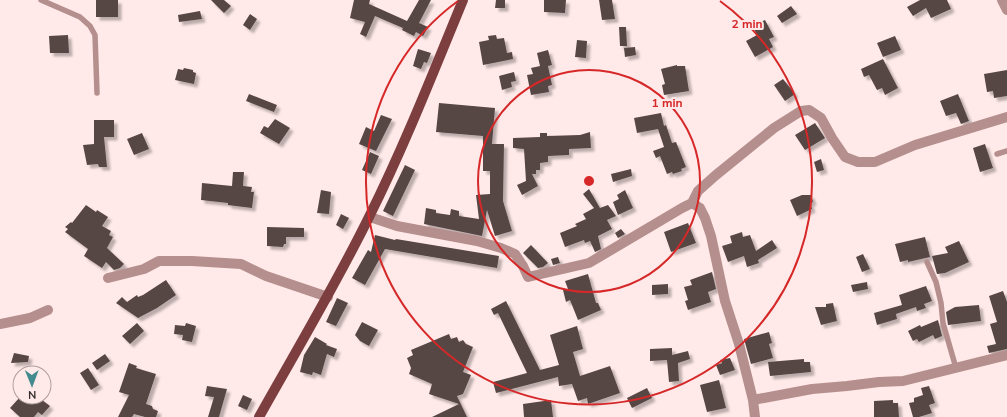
<svg xmlns="http://www.w3.org/2000/svg" width="1007" height="417" font-family="'Nunito Sans',sans-serif">
<defs>
<filter id="shadow"><feDropShadow dx="3.5" dy="3.5" stdDeviation="1" flood-color="#0004"/></filter>
</defs>
<rect width="100%" height="100%" fill="#ffeae9"/>
<path fill="#574645" filter="url(#shadow)" d="M96,0H118V17H96Z
M211,0H224L231,6L224,13Z
M354,0H370L369,4L407,21L419,0H431L419,23L428,27L423,36L416,32L414,36L402,30L403,28L375,16L366,37L360,34L365,22L350,18Z
M496,0H505V8H495Z
M544,0H566L565,13L544,12Z
M599,0H612L615,19L602,20Z
M920,0H947L951,9L931,18L926,8L913,16L907,7Z
M791,6L797,14L782,23L777,16Z
M200,11L202,19L179,22L178,15Z
M250,14L257,19L250,30L243,25Z
M765,20L774,37L769,39L773,47L755,57L746,41L757,35L754,29L760,27L758,23Z
M619,27H626L627,46H620Z
M68,35L69,53H50L49,36Z
M496,35L497,39L504,38L507,53L512,52L513,59L483,65L479,42L489,40L488,36Z
M895,36L901,50L883,57L877,43Z
M577,40L587,41L586,58L575,57Z
M635,47L636,55L625,57L624,48Z
M418,49L431,53L427,63L424,62L421,69L413,66Z
M548,50L552,65L548,66L552,85L548,86L549,92L531,95L527,75L533,74L531,68L540,66L537,53Z
M883,59L898,88L885,95L882,88L877,90L869,75L864,77L861,69Z
M677,65V66H685L689,91L664,95L662,85L665,84L661,69Z
M184,68L193,70V72L196,73L194,84L175,80L178,69L183,70Z
M1007,70V96L994,98L993,91L987,92L984,74Z
M514,72L516,81L511,82L512,87L502,90L499,76Z
M783,79L795,94L785,101L774,85Z
M249,94L277,105L274,112L246,101Z
M958,94L969,121L961,124L956,113L946,116L940,101Z
M439,103L495,108L492,144H504L503,201L512,231L495,236L487,210L482,236L424,224L426,208L436,210V213L450,215L451,209L459,211V216L479,219L476,195L490,194V171H483V136L436,132Z
M661,113L664,126L666,125L672,143L676,142L686,167L681,169L682,171L673,174L672,172L667,174L660,156L656,158L653,151L664,147L658,129L637,133L634,118Z
M381,115L392,119L376,151L359,144L366,127L374,131Z
M275,119L290,128L279,144L260,133L264,126L268,128Z
M94,120H114V137H104L107,167H99L98,164L87,165L83,145L94,144Z
M815,123L825,138L805,150L795,135Z
M590,132L591,148L569,149V155L548,156V162L540,163V170H536V174H532L538,186L522,195L517,185L526,181L524,149L513,148V138L540,137V133H547V136L580,135Z
M142,133L149,149L134,155L127,139Z
M985,144L993,168L980,172L973,148Z
M370,152L379,156L371,174L362,170Z
M821,159L824,170L817,172L814,162Z
M405,165L415,170L393,216L383,211Z
M631,169L632,176L613,182L611,174Z
M233,172H244L243,186L252,187L251,192H254L252,208L228,205V203L201,200L202,183L232,186Z
M589,189L600,208L608,205L616,216L607,220L612,229L598,236L601,249L595,252L590,241L585,243L584,240L565,247L560,233L577,226L575,224L586,219L583,214L594,208L583,194Z
M321,190L331,192L329,214L317,213Z
M625,190L633,208L618,215L613,202L619,199L617,195Z
M802,195H811L813,202L810,203L812,209L797,216L790,200Z
M86,205L96,212L97,210L108,217L102,226L111,231L109,235L113,237L107,248L124,264L120,268L114,270L106,262L102,268L84,256L88,249L65,232L68,229L65,227L71,222L72,223Z
M341,214L349,218L343,229L336,225Z
M688,223L696,243L671,252L664,232Z
M267,227L304,228V237H286V244H284L283,247L267,246Z
M621,229L625,234L618,238L615,233Z
M742,232L743,237L750,235L756,251L772,240L777,248L758,260L759,263L747,267L744,256L728,262L722,246L732,243L730,236Z
M375,235L395,240L396,239L499,256L497,268L385,249L365,285L352,278L368,250L371,252Z
M925,237L930,257L908,262V260L900,262L895,244Z
M959,241L969,262L945,273L937,274L932,256L948,253L945,247Z
M531,245L548,263L543,267L538,268L523,253Z
M863,254L870,269L862,272L856,257Z
M558,257L560,263L553,265L551,259Z
M712,272L716,289L708,292L711,302L688,310L685,301L688,300L684,287L692,285L690,280Z
M588,274L596,303H598L601,310L578,320L570,300L566,302L563,290L568,289L565,281Z
M166,280L176,295L157,308L138,318L116,303L122,297L127,302L137,295L138,297L143,295Z
M867,282L868,289L853,292L851,285Z
M668,284V294L652,295V285Z
M926,286L932,301L924,304L926,308L917,311L916,307L896,314L897,319L877,325L874,313L902,305L899,295Z
M1003,291L1007,302V349L989,353L987,346L996,344L990,324L997,322L989,296Z
M337,298L348,303L336,326L326,322Z
M506,301L540,370L559,365L550,335L577,326L583,349L573,352L580,376L610,366L620,393L588,404L587,398L578,401L572,384L559,386L558,377L496,393L493,382L527,373L498,313L494,315L491,309Z
M833,303L837,321L821,325L815,307H826V304Z
M979,305L981,321L948,325L946,312L955,307Z
M938,320L942,336L935,339L933,335L919,342L917,339L913,341L908,331L920,325L921,327Z
M362,322L378,330L369,346L360,341L355,335Z
M137,323L144,331L130,344L122,336Z
M186,323L196,326L192,342L182,340L183,335L174,334L175,325L185,326Z
M769,332L772,343L769,344L773,358L751,364L744,339Z
M449,334L451,339L457,337L459,342L463,340L466,344L473,347L463,372L471,375L463,394L457,396L467,417H432L459,404L429,394L432,384L409,374L411,368L407,358L413,355L411,350Z
M315,337L327,344L326,345L337,349L334,357L327,354L321,375L313,372L312,375L300,372L304,355Z
M672,348V355L688,351L690,359L678,363L679,381L669,382L667,360L650,361V349Z
M14,353L29,356L28,362L11,363Z
M105,354L110,361L97,370L92,363Z
M730,358L735,370L720,375L716,365L722,363L720,360Z
M804,359V362H810L811,372L770,376L768,362Z
M129,363L137,366L136,368L156,374L146,404L152,406L153,409L158,411L156,417H145L134,414L132,417H118L129,395L119,392Z
M88,368L99,385L91,390L80,373Z
M719,380L726,408L707,412L700,385Z
M207,386L227,389L219,417H208L214,397L205,396Z
M929,386L935,403L929,405L932,413L919,417H913L909,403L914,402V398L923,395L921,388Z
M647,388L652,398L632,408L627,398Z
M243,395L252,399L247,410L238,406Z
M20,397H38L50,406L42,415L38,412L34,417H20L10,408Z
M551,400L553,417H524L523,404Z
M893,400V403H898L899,417H874V401Z"/>
<g fill="none" stroke-linecap="round" stroke-linejoin="round">
<path stroke="#b58f8e" stroke-width="5.5" d="M41,0L80,17L90,26L95,35L97,93
M997,154L1007,151
M927,262L936,282L941,303L943,323L956,368"/>
<path stroke="#b58f8e" stroke-width="10" d="M1002,0L1007,10
M692,203L698,191L716,175L774,128L801,111L809,110L821,118L832,138L845,157L858,162H875L915,145L1007,117
M370,217L397,226L477,241L501,248L515,254L523,266L528,277L589,263L682,208L692,203L700,208L705,218L711,236L725,301L739,344L753,400L755,417
M108,278L144,269L159,261H192L241,264L266,276L328,297
M0,324L30,318L48,310
M753,400L812,389L847,386L879,382L903,381L1007,355"/>
<path stroke="#7d3e3f" stroke-width="10" d="M259,417C296,351 335,286 369,217C404,147 433,73 463,0"/>
</g>
<g fill="none" stroke="#d62828" stroke-width="2">
<circle cx="589" cy="181" r="111"/>
<path d="M720 1A223 223 0 1 1 458 1"/>
</g>
<circle cx="589" cy="181" r="6" fill="#d62828" stroke="#ffeae9" stroke-width="2"/>
<g font-size="12" text-anchor="middle" font-weight="bold" fill="#d62828" stroke="#ffeae9" stroke-width="4" stroke-linejoin="round" paint-order="stroke">
<text x="747" y="28">2 min</text>
<text x="667" y="107">1 min</text>
</g>
<g transform="translate(32 385) rotate(179)"><circle r="19" fill="#ffeae9" stroke="#ae9e9e"/>
<path d="M0-3L7 15L0 10L-7 15Z" fill="#438b8f"/>
<text y="-6" font-size="11" font-weight="bold" text-anchor="middle" fill="#352d2d">N</text>
</g>
</svg>
